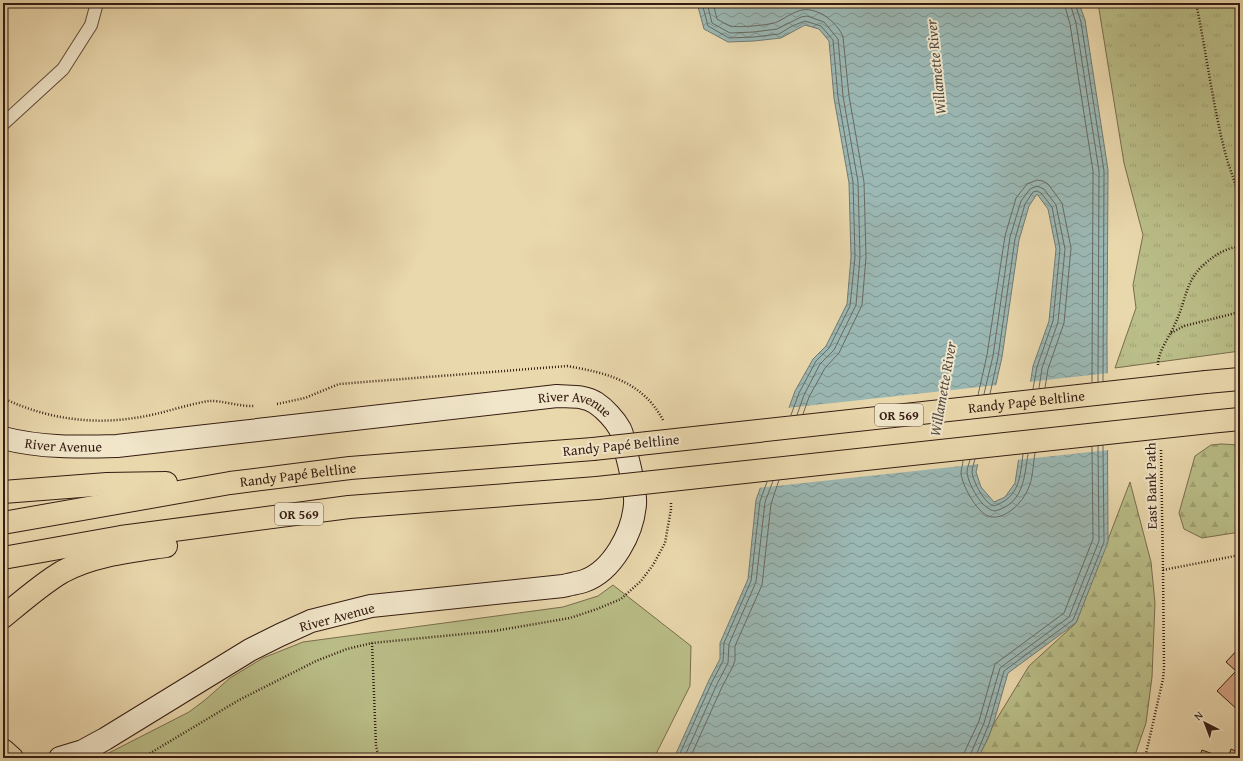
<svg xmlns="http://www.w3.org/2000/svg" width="1243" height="761" font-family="'Gentium Book Plus',serif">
<defs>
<pattern id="grass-tufts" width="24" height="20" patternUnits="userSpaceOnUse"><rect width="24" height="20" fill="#babe88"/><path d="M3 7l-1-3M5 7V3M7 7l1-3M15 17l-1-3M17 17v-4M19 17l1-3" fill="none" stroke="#a0a374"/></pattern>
<pattern id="forest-firs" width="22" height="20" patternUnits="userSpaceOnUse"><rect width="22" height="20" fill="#babe88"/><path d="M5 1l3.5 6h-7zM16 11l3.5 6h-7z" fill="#a0a374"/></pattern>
<pattern id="water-waves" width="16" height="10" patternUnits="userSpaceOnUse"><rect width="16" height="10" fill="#9bb8b4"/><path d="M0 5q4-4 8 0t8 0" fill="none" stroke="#7f9591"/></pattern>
</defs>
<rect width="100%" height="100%" fill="#ead8ad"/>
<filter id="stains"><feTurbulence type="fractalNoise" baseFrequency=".005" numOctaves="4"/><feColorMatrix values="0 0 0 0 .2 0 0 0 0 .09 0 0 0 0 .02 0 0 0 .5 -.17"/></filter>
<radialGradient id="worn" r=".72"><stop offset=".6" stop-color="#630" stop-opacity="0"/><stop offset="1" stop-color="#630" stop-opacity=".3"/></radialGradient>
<path fill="url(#grass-tufts)" stroke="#786d4d" d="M1098,3H1240V351L1115,368L1136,308L1133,285L1143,235L1124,163Z"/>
<path fill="url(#forest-firs)" stroke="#786d4d" d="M1221,444L1240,445V532L1202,538L1184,529L1179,513L1195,456L1211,445Z
M1130,482L1151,562L1155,603L1152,677L1146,723L1134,758H978L988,738L993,725L1029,666L1076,623Z"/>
<path fill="#babe88" stroke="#786d4d" d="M613,585L691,646L690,686L654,758H99L189,712L205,700L230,678L263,658L303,642L563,607L598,596Z"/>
<path fill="url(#water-waves)" stroke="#727a73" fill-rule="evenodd" d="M697,3H1079L1085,20L1108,170L1107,342L1108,542L1076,623L1008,673L993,725L988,738L978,758H674L709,680L720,659V643L748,579L756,500L795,391L813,359L826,346L847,304L851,257L849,183L834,98L829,41L819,29L805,25L781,38L754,41L728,42L704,29ZM1037,194L1048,209L1056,249L1049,321L1033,366L1015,483L1005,497L994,502L981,487L976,472L1002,357L1019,240L1029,206Z"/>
<path fill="#ead8ad" d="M1109,373V450L1016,460L1028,382Z
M998,385L980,464L758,488L787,408Z"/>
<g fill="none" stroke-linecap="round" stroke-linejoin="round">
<path stroke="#686a63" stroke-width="1" d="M702,3L708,26L729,38L754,37L779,34L792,26L805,21L821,26L833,40L838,97L853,182L855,257L850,306L829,348L816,361L799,393L791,415
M707,3L712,23L730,33L754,32L777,29L801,17L807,16L824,22L838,39L843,96L858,182L860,257L856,305L834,350L820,364L804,395L797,415
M713,3L717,19C721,21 726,25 731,26C737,28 771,25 777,22C785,18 793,12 802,10C818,7 838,23 843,37L849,96L864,182L866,257L862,305L839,353L825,368L809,397L803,414
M1064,3L1070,24L1093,171L1092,382
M1070,3L1076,23L1099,171L1098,382
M1075,3L1081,22L1104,171L1103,381
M984,394L993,356L1010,237L1021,201L1030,189L1037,186L1044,189L1056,205L1065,249L1058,322L1042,368L1039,388
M990,394L998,357L1015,239L1025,204L1033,192L1037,191L1041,193L1052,207L1060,249L1053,321L1037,367L1033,389
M978,395L987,355L1005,236L1016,198L1027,184L1037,180L1043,181L1048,184L1062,203L1071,248L1064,323L1048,369L1045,388
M975,459C974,463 972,468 972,472C973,482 985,504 994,506C1020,497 1020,477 1023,454
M970,460C969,464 967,468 967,472C968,484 982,510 995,511C1024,503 1024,478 1028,454
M963,461C963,464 961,469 961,473C962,485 976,511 988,516C1004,522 1023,502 1028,489C1033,479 1033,464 1035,453
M678,758L712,682L723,661L724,643L751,581L760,501L767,482
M684,758L717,684L728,663L729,644L756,582L765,502L773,481
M690,758L722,687L733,666L735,660V646L762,585L771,504L779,480
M964,758L965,751L979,721L995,664L1064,613L1093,539L1092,447
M970,758L971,753L984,723L1000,668L1069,617L1099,541L1098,446
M975,758L989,724L1004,671L1073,620L1104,542L1103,445"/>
</g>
<path fill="#d6a384" stroke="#351c12" d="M1240,647V712L1217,691L1236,671L1226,662Z
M1231,749L1240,753V758H1228Z
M1202,750L1224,758H1199Z"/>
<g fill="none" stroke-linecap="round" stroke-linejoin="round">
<g stroke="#624b39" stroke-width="14">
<path id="lane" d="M3,124L63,69L91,25L97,3"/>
</g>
<g stroke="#351c12" stroke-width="24">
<g id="secondary">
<path id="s1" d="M3,438C41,448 79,447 117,446L557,396C570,397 584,395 596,403C605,409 615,420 620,429C624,437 625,448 627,456C630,468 636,491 635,504C633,532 613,571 584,581C578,583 570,584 563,586L371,606L311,621L280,635L250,650L105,739L83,751L60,758"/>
</g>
</g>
<g stroke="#351c12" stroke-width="24">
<g id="highway">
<path d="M1206,382L1240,379"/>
<path d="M1209,422L1240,419"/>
<path d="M3,492L107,484L166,483"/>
<path id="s2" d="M3,523L230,483L350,468L593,449"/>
<path d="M3,558L121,537L349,507L597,488"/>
<path d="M3,617C20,603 43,583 62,572C93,555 132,551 166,546"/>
<path d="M3,750L12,758"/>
</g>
</g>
<path stroke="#351c12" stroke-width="2.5" stroke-dasharray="1 2" stroke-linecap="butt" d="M1196,3C1206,51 1212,100 1224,148C1228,166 1236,183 1240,201
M1171,333L1184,326L1240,312
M1158,365C1158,351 1169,338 1174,326C1189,296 1183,277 1215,256C1222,251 1231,247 1240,247
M3,398C44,418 90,425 134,418C159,415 184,405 209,401C221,400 240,407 255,406
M277,404L305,398L339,384L567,366C607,373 642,381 663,420
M1163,570L1240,555
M372,643L376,746L379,758
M142,758L239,700L316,661L347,649L372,643L494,631L570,618L597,609L621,599L641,581L653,565L665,543L671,509V501
M1145,758L1163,679L1164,668L1163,570L1161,448"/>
<use href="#lane" stroke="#f1e6ca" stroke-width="12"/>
<use href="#secondary" stroke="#f1e6ca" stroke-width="22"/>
<use href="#highway" stroke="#ead8ad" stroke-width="22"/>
<g stroke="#351c12" stroke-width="24" stroke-linecap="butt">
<g id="highway-bridge">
<path id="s3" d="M593,449L1206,382"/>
<path d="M597,488L1209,422"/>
</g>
</g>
<use href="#highway-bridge" stroke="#ead8ad" stroke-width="22"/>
</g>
<g text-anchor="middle" stroke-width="4" stroke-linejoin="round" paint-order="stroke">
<g fill="#f1e6ca" stroke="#6d5949" stroke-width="1">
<rect x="875" y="404" width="48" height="22" rx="3"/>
<rect x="275" y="503" width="48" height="22" rx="3"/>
</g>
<g font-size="13" font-weight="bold" fill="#351c12">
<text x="899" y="420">OR 569</text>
<text x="299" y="519">OR 569</text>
</g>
<g font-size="14" fill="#351c12" stroke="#f1e6ca">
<text dy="5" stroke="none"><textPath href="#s3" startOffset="436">Randy Papé Beltline</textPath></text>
<text dy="5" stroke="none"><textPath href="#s1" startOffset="577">River Avenue</textPath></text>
<text dy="5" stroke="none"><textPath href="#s1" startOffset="61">River Avenue</textPath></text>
<text transform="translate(621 445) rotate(-6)" y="5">Randy Papé Beltline</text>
<text dy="5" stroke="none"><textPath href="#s2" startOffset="299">Randy Papé Beltline</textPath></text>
<text transform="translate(1151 486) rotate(-91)" y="5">East Bank Path</text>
<text transform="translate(337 617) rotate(-15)" y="5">River Avenue</text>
</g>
<g font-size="15" font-style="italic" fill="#544b43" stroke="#f1e6ca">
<text transform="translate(936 67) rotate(-96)" y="5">Willamette River</text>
<text transform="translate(943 389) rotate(-80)" y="5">Willamette River</text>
</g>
</g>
<rect width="1243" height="761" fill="none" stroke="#ead8ad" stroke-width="16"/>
<rect x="4" y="4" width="1235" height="753" fill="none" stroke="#351c12" stroke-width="2"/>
<rect x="8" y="8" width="1227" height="745" fill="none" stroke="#351c12"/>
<g transform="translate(1205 723) rotate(318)" stroke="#f1e6ca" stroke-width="3" paint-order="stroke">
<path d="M0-3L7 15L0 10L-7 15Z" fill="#351c12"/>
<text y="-6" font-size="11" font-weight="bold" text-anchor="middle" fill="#351c12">N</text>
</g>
<rect width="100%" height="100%" filter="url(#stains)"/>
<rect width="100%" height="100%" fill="url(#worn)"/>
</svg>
